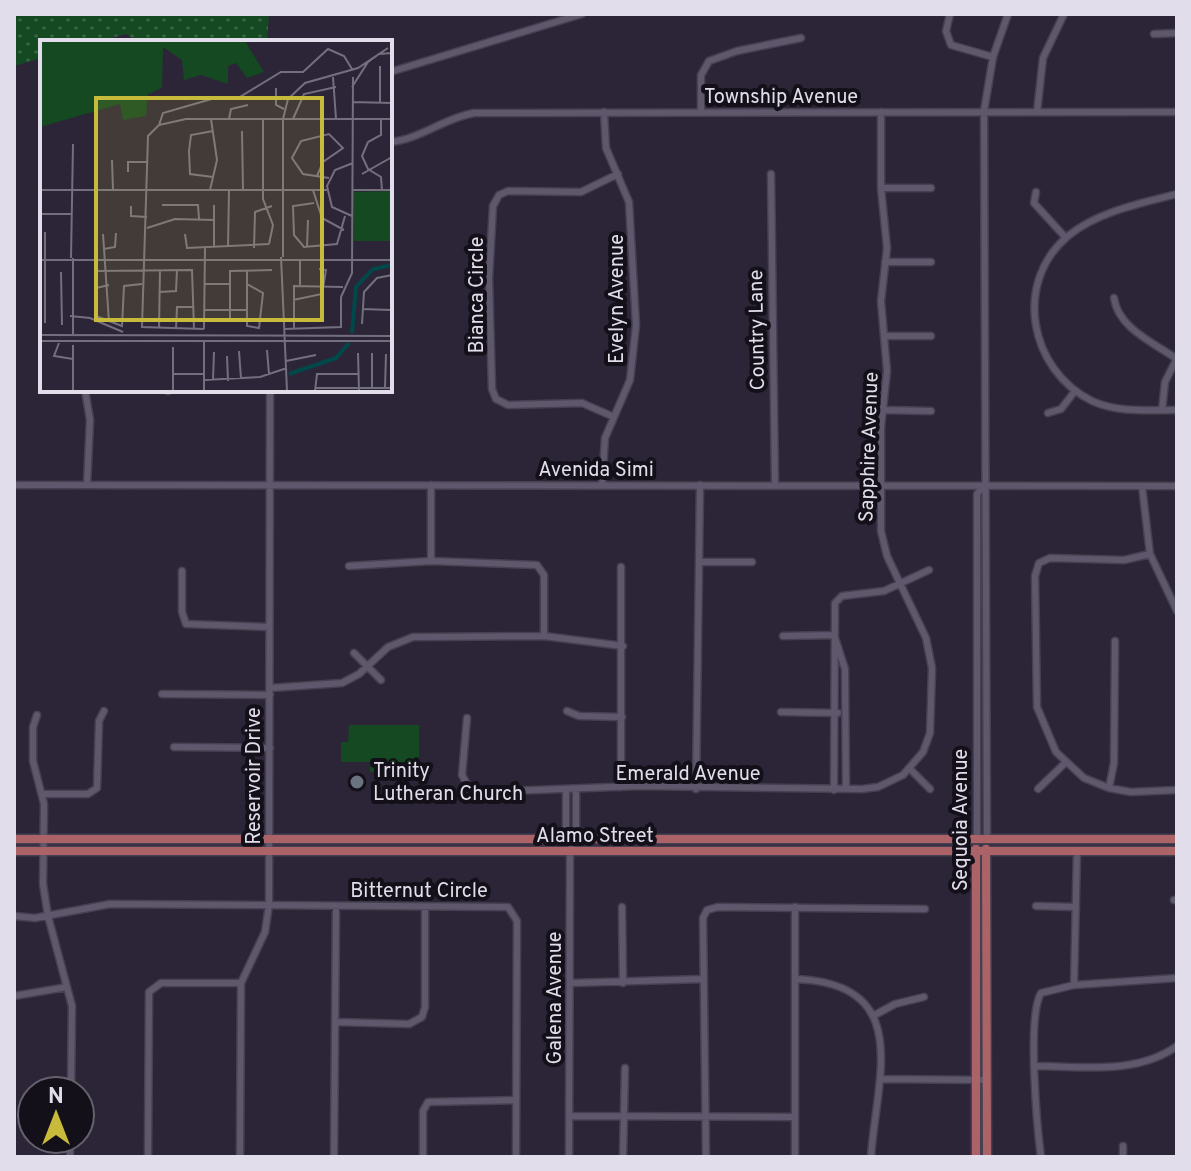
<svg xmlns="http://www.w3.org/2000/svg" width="1191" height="1171" font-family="Overpass,sans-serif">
<defs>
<pattern id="grass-dots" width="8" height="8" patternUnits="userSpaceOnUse" patternTransform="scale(2)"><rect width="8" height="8" fill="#144922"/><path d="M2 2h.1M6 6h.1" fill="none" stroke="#366342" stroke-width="1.8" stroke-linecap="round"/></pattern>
</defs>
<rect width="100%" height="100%" fill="#2c2538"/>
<path fill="url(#grass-dots)" d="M14,14H269L267,42H138L126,34L97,42H42V58L14,66Z"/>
<path fill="#144922" d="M349,725H419V772H370V762H341V742H348Z"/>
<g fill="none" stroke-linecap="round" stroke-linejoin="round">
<g stroke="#464050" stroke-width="9">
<path id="minor" d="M950,14L946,31L951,45L993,57
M1154,34L1177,33
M390,72L582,14
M701,112V75L709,61L737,51L801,38
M1037,112L1043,58L1064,14
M390,142C421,139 444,118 474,113L1177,112
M771,174L775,485
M881,188H931
M1036,192L1034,203L1066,238
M1177,194C1141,203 1097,212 1068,236C1013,282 1029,370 1092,401C1118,413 1149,410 1177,410
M885,262H931
M1114,298C1118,328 1154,343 1177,359
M884,336H931
M85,390L90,420L87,485
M168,391V390
M882,410L931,411
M1162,410L1165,382L1177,358
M1048,413L1061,409L1075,391
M614,417L582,403L508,405L496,399L492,389L489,278L493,206L499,195L508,191L581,192L618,174
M14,485L1177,486
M602,485L605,438L630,380L636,325L629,202L606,148L604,112
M1142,486L1150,554L1177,611
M1150,554L1124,560L1050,558L1039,563L1035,576L1037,707L1056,752L1084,778L1109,788L1131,792L1177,790
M431,561V485
M700,562H752
M349,566L431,561L537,565L544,575V636
M182,571V612L186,624L269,627
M783,636L834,635
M835,638L845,669L846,789
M354,653L381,680
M270,688L342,683L359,674L388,647L413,637L544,636L623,646
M162,694L270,695
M567,711L579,716L622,717
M781,712L838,713
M37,715L33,727V761L44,804L43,884L48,916L72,1006L71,1091
M467,718L462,775L470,790L479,792L639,786L862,789L878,787L903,775L923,752L930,733L932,668L926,638L887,556L881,531V427L887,371L881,301L887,248L881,188V112
M174,747L270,748
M911,770L930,789
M621,787V567
M1109,788L1114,763L1115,641
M566,789V830L571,839
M696,789L700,485
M1038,789L1065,763
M834,790L835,603L842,596L884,591L929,570
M42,794H88L97,788L99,721L104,711
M977,840V494L984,485
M987,840L984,111L993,57L1008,14
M1174,900H1177
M1036,906L1076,907
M622,907L623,983
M14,916L35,918L110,904L508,907L517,921L516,1157
M795,979C915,983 876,1079 871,1157
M571,983L703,979
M1074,985L1077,851
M14,996L67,987
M873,1016L895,1004L924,997
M336,1022L409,1024L422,1017L425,1007V907
M1035,1066C1082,1066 1137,1075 1177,1046
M881,1079L987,1080
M570,1116L794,1117
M1123,1146V1157
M70,1157V1139
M148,1157L149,992L161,983H241
M240,1157L241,983L265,932L269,905L270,390
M334,1157L336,907
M423,1157V1111L428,1102L516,1100
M569,1157L570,851L576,830V789
M623,1157L625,1068
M706,1157L703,918L707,910L718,907L925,909
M795,1157V907
M1041,1157C1037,1127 1027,1016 1041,993L1074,985L1177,978"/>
</g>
<g stroke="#464050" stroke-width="11">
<path id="major" d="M14,839H1177
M976,849V1157
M986,849L987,1157
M14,851H1177"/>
</g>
<use href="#minor" stroke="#5f586d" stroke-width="6"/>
<use href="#major" stroke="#ac6368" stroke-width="8"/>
</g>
<circle fill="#6b7280" stroke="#131019" stroke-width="3" cx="357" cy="782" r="8"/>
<g text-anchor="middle" stroke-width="8" stroke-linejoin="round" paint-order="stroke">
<g font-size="20" fill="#e1ddea" stroke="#131019">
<text x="781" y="103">Township Avenue</text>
<text transform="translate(476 295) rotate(-90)" y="7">Bianca Circle</text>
<text transform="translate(616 299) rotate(-90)" y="7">Evelyn Avenue</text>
<text transform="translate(756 330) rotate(-91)" y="7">Country Lane</text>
<text transform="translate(868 447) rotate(-88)" y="7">Sapphire Avenue</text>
<text x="596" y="476">Avenida Simi</text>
<text x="688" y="780">Emerald Avenue</text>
<text transform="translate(253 776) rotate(-90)" y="7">Reservoir Drive</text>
<text transform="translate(960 820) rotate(-90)" y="7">Sequoia Avenue</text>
<text x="595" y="842">Alamo Street</text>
<text x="419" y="897">Bitternut Circle</text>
<text transform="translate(554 998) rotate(-90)" y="7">Galena Avenue</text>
</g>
<g font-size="20" fill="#e1ddea" stroke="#131019" text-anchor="start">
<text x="373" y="777">Trinity<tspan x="373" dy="23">Lutheran Church</tspan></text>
</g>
</g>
<g transform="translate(40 40)">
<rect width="352" height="352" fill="#2c2538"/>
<path d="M0,1H205L224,32L207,38L196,23L188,26V44L161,35L144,40L142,20L123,7L122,48L108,54L106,76L83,80L80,64L0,87Z" fill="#144922"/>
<path d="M352,151V201H314L313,152Z" fill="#144922"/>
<path fill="none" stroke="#01484a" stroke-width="4" d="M312,293L316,247L333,229L352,225M249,334L296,318L309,303"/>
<path fill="none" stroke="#746f7f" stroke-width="2" d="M293,37L296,79M312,47L328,22L339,14L352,13M236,48V65L244,69M312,62L352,63M340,63V26M189,79L191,69L208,65M223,79V159L233,185L229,204M253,79L264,54L296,47M341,79V95L328,102L322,116L328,129L341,137L342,150M119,85L108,96L102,287L164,289M119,85L146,79H352M119,85L123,73L175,58H198L241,32H263L288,9L304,16L312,29M202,91L203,150M72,120L73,150M88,132V122H107M322,134L352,117M277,136L283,122L303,108L289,94L261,101L252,118L263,134L289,138M173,137L150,134L149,111L151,95L173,91M0,150H287M170,150L177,120L171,79M273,150L282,178L304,190M312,150H352M274,163L253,166L254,195L264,207L297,204L305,176M122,165H158L159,179M91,166V176L107,177M0,174H31M312,176L292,167L287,146L295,130L313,123M107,188L135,179L174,180M5,192V283M63,194L69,282M145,194L147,208L229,204M174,207V165M188,207L189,150M267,207L268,180M214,208L215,172L232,166M64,209L75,207L76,193M241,217L247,351M243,217V79L248,59L265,43L318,28L348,8M31,218L33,104M33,218V294M0,220H352M207,230V286L219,288L223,253L207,244M57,231L152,230L154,289M21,232L22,285M164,244H189M69,245L56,248V276L82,286L84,246L102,244M260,245V219M120,252L136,251L137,230M253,260L282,254L286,230L279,229M322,269L351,270M165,270H207M30,276L50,278L83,292M190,278V231L232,230M322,284L324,252L337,238L352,235M352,285V235M119,289L120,230M136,289L137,267H154M164,289L165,208M244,289L301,287V257L312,233L313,37M254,289V246L303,247M0,295L352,296M0,301H352M164,302V351M19,303L14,316L33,319M33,305V351M133,307V351M227,310L229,334M199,311L201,339M318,313L319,351M332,313V348M187,316L188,341M246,321L276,315M133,334H164M164,340L220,337L247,328M173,340L174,312M275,348H352M345,348L346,314M275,351L277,334H319"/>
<path fill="#c8bb3b" fill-opacity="0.15" stroke="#c8bb3b" stroke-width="4" d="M56,58H282V280H56Z"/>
<rect width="352" height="352" fill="none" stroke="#e1ddea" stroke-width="4"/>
</g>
<rect width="1191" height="1171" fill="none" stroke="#e1ddea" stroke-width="32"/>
<g transform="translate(56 1115)"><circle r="38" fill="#131019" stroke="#65626d" stroke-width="2"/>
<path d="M0-6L14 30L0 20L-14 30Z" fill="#c8bb3b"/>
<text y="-12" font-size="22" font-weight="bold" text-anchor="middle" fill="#e1ddea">N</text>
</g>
</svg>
